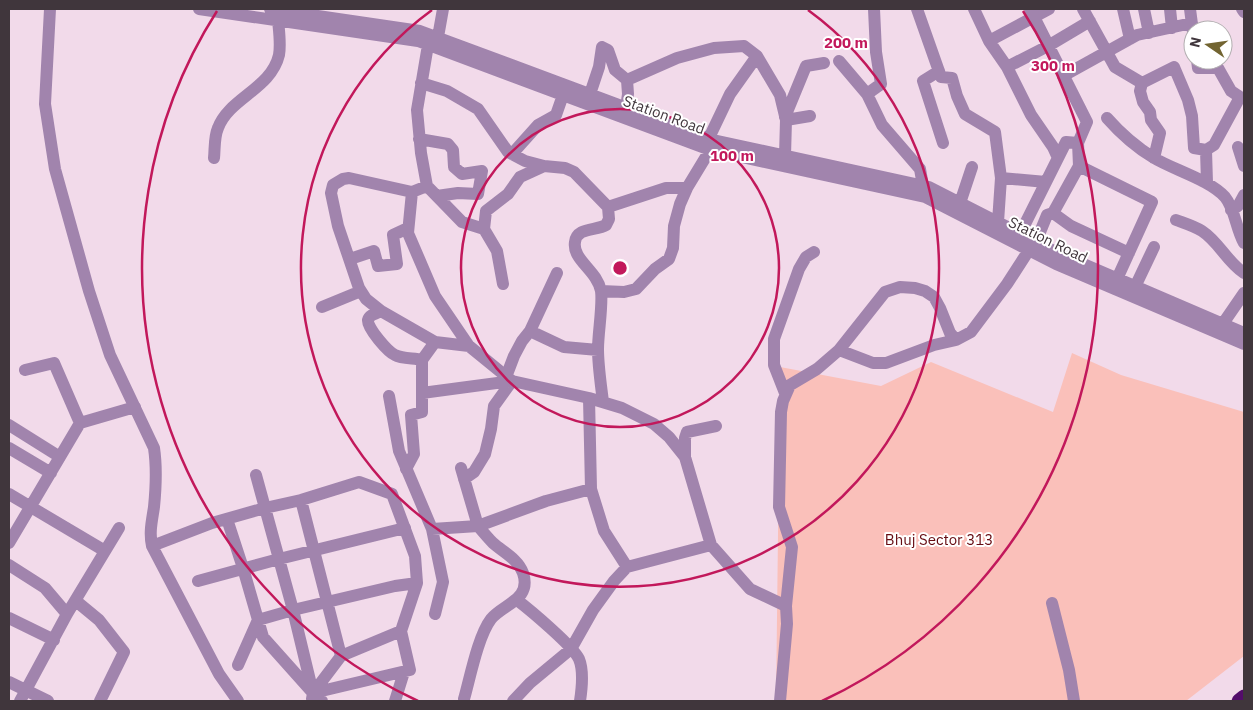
<svg xmlns="http://www.w3.org/2000/svg" width="1253" height="710" font-family="'IBM Plex Sans',sans-serif">
<rect width="100%" height="100%" fill="#f2daea"/>
<path fill="#fac0ba" d="M1072,353L1121,375L1244,412V656L1186,701H776L780,367L881,386L931,362L1053,412Z"/>
<g fill="none" stroke-linecap="round" stroke-linejoin="round">
<path stroke="#a184ad" stroke-width="12" d="M50,9L45,104L55,169L89,291L110,355L154,448C157,468 156,487 154,507C152,521 149,532 152,546L219,674L238,701
M199,9L418,41L710,150L925,197L1056,264L1244,344
M270,9L420,31L713,140L929,187L1060,254L1244,333
M917,9L941,77L952,78L957,96L965,114L995,132L1001,178L998,222
M974,9L989,41L1007,67L1031,115L1053,147L1058,158
M1083,9L1115,67L1142,83
M1123,9L1130,39
M1144,9L1149,33
M1170,9L1172,28
M1190,9L1193,32
M1242,9L1244,12
M438,37L443,9
M989,41L1049,9
M428,45L417,110L421,153L427,186L462,222L484,229
M1197,60L1198,68H1218L1231,91L1240,97L1214,145L1206,150L1207,183
M839,61L867,94L882,125L920,169L923,186
M1007,67L1048,46L1090,21
M939,71L923,81L943,143
M1063,76L1137,35L1192,23
M627,80L677,58L714,48L744,46L757,56L780,95L786,120L785,156
M421,83L447,91L478,109L508,152L525,161L544,166L565,168L574,172L608,207L609,219L606,225C596,231 577,227 575,242C572,260 597,270 601,291C603,305 598,333 598,349C598,366 601,385 603,402
M1142,83L1174,67L1188,100L1192,116L1194,148L1206,150
M1142,83L1140,91L1143,102L1150,112L1151,120L1160,133L1154,158
M590,94L599,67L602,47L608,50L615,70L627,80L628,94L626,108
M867,94L881,84L876,52L874,9
M785,117L806,66L824,63
M1107,118C1121,134 1136,147 1154,158C1174,170 1210,180 1225,197C1235,209 1236,229 1244,243
M786,120L810,116
M709,138L730,94L757,56
M419,139L448,144L453,150L454,167L462,174L482,171L478,194L458,193L437,196
M1238,147L1244,166
M512,154L538,125L556,115L563,95
M214,158C215,148 214,137 218,128C229,98 271,89 279,55C281,44 279,31 278,20
M1079,166L1152,202L1117,279
M1001,178L1046,182
M427,186L412,192L349,178L343,179L333,185L331,193L338,226L359,288L366,299L381,311L435,342L469,346
M412,192L408,233L435,296L469,346L512,381L589,398L622,408L654,424L669,437L685,457L711,545L750,589L786,606
M960,203L972,167
M608,207L666,188H687
M1231,210L1238,206L1244,195
M1053,213L1071,226L1129,253
M1176,220C1184,223 1194,226 1202,231C1219,242 1227,262 1244,273
M1020,234L1066,142L1078,143L1087,122L1030,9
M1036,242L1047,215L1053,213L1079,166L1078,143
M350,259L374,251L378,266L397,264L393,235L408,228
M503,284L497,251L484,229L486,211L508,194L520,177L544,166
M1135,287L1154,247
M601,291L624,292L636,289L655,269L669,259L673,248L674,226L680,204L687,188L710,150
M322,307L361,291
M381,311C377,313 369,315 368,320C367,328 388,352 395,355C402,359 414,358 422,360
M1222,325L1244,293
M530,331L564,347L598,350
M839,350L885,292L900,287L915,288L925,291L934,297L940,308L950,333L956,340
M25,370L54,363L80,423
M506,377L514,356L522,341L530,331L557,273
M422,393L512,381
M785,393L774,365V339L799,269L806,257L814,252
M389,396L399,451L432,529L443,582L435,614
M589,398L591,489L604,531L627,567
M9,425L60,457
M9,448L51,473
M685,457V438L687,432L716,426
M461,468L478,526L546,501L591,489
M406,469L414,454L411,415L422,412V360L435,342
M464,479L474,472L485,454L491,429L494,406L512,381
M9,494L105,551
M301,500L341,656
M227,519L243,568L263,637L313,693L322,701
M432,529L478,526C483,532 488,538 493,543C503,552 518,559 523,573C532,600 503,604 491,619C478,636 470,678 464,699
M9,543L80,423L135,407
M152,546L212,523L265,508L301,500L359,482L392,494L415,556L417,583L401,631L341,656L313,693
M9,565L45,588L67,614
M198,581L279,559L405,528
M517,600C530,610 573,646 579,659C584,671 582,688 580,701
M76,601L99,620L124,652L100,701
M1052,603L1069,670L1074,701
M9,618L54,640
M238,665L258,620L293,610L256,475
M9,682L48,701
M313,693L410,670L401,631
M312,699L313,693L293,610L395,586L417,583
M20,701L67,614L119,528
M395,701L404,672
M513,701L530,683L571,649L593,610L614,581L627,567L711,545
M780,701L787,624L786,606L792,547L779,507L781,412L783,401L790,385L817,369L839,350L873,363H886L934,345L956,340L971,332L1007,284L1029,250"/>
<path stroke="#540d6b" stroke-width="15" d="M1239,701L1244,697"/>
</g>
<g fill="none" stroke="#c2185b" stroke-width="2.5">
<circle cx="620" cy="268" r="159"/>
<path d="M808 10A319 319 0 1 1 432 10"/>
<path d="M418 701A478 478 0 0 1 217 11M1023 11A478 478 0 0 1 822 701"/>
</g>
<g text-anchor="middle" stroke-width="4" stroke-linejoin="round" paint-order="stroke">
<g font-size="15" fill="#40363c" stroke="#fff">
<text transform="translate(664 115) rotate(20)" y="5">Station Road</text>
<text transform="translate(1048 240) rotate(26)" y="5">Station Road</text>
</g>
<g font-size="15" fill="#660c12" stroke="#fff">
<text x="939" y="545">Bhuj Sector 313</text>
</g>
</g>
<circle cx="620" cy="268" r="8" fill="#c2185b" stroke="#fff" stroke-width="2.5"/>
<g font-size="15" text-anchor="middle" font-weight="bold" fill="#c2185b" stroke="#fff" stroke-width="4" stroke-linejoin="round" paint-order="stroke">
<text x="846" y="48">200 m</text>
<text x="1053" y="71">300 m</text>
<text x="732" y="161">100 m</text>
</g>
<rect width="1253" height="710" fill="none" stroke="#40363c" stroke-width="20"/>
<g transform="translate(1208 45) rotate(283)"><circle r="24" fill="#ffffff" stroke="#b3afb1"/>
<path d="M0-4L9 19L0 12L-9 19Z" fill="#726431"/>
<text y="-8" font-size="14" font-weight="bold" text-anchor="middle" fill="#40363c">N</text>
</g>
</svg>
